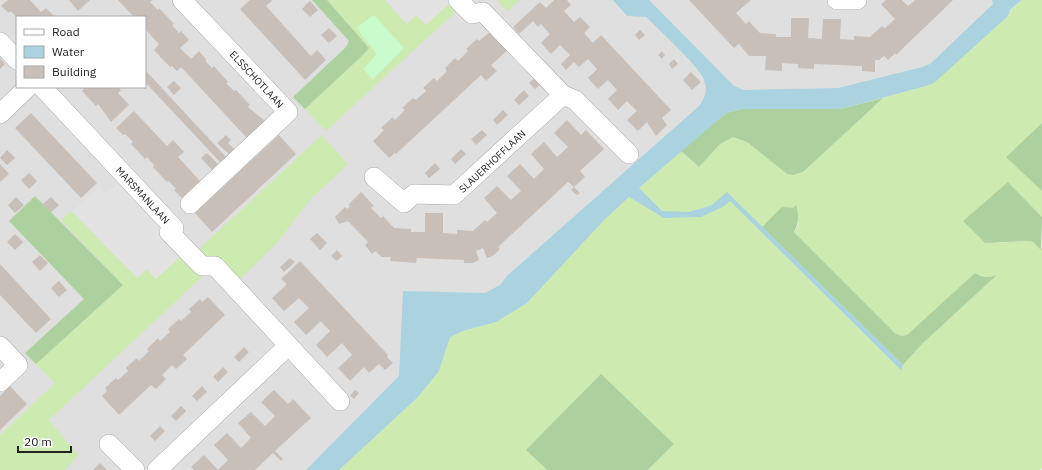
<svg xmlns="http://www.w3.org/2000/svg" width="1042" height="470" font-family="'IBM Plex Sans',sans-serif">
<rect width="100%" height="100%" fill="#f2efe9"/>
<path fill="#e0dfdf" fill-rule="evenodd" d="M0,0H1007L868,129L374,470H23L0,440ZM17,17H145V87H17Z"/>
<path fill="#cdebb0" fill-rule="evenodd" d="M327,0H385L406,23L416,15L453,0L461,7L326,131L305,109L366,52L369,48Z
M497,0H520L507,11Z
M1022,0H1042V123L1007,157L1042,191V217L1008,182L996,243L1027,241L1033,242L1042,249V468L1040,470H648L674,444L526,450L547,470H339L418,397L439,371L450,337L463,331L496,322L527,303L605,219L681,151L699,167L720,144L733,137L747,142L787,174L793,175L803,172L883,98L926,86ZM795,205L798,225L794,232L895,333L902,336L907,335L976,274L990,278L996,276L922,344L903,365L762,227L785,209L793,208Z
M322,135L348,164L311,199L277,243L239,280L204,258L197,251Z
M71,211L137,278L147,269L156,279L183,254L203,276L49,420L78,455L65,470H0V435L55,383L36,364L123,285L61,220Z"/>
<path fill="#add19e" d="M312,0H327L369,48L366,52L305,109L293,97L346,47L349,41Z
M883,98L803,172L793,175L787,174L747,142L733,137L720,144L699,167L681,151L726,113L742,109H840Z
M1042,123V191L1006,157Z
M1008,182L1042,217L1041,250L1033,242L1027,241L985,243L963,221Z
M35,196L123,285L36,364L25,353L84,299L9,221Z
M796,205C799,215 799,223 794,232L895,333L902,336L907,335L975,273C983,278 989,278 997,275L922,344L903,365L762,227L782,207L793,208Z
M601,374L674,444L648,470H547L526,450Z"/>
<path fill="#c8facc" d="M374,15L404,48L373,79L363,69L377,54L356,28Z"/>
<path fill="#e2e2e2" d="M385,0H453L426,25L416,15L407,24Z
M124,177L183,254L156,279L147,269L137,278L73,211L99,187L106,194Z"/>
<path fill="#aad3df" d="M613,0H649L734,86L744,90L838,88L922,67L930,64L993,4L992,0H1022L1010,10L1008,16L934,83L926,86L840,109H742L726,113L639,188L662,211L689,212L712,205L727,192L903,365L901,370L730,201L723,207L701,217L664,218L629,197L605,219L527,303L496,322L463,331L450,337L439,371L418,397L339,470H306L399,376L403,291L485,293L500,285L508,275L699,106C705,98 708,91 704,80C700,67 658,29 646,17L627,16Z"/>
<path fill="#c7bfb8" d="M8,0H30L41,12L46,8L55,17H17V18L11,11L9,13L1,6Z
M69,0H90L78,11Z
M118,0H153L150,2L158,10L159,8L174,24L172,25L179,33L181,31L189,40L180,48L191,59L199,51L206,59L205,60L208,64L212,68L214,66L228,82L226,83L234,91L236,90L250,105L248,107L265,121L247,138L181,67L177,71L172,66L170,67L154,50L159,44L145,29V17H134Z
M250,0H271L272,1L266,6L311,56L317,50L326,60L305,80L240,9Z
M554,0H567L571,5L564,11L574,22L580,17L590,27L584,33L593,43L601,35L671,110L662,118L667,125L656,136L647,122L638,131L627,120L637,111L627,101L618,110L608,99L617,90L608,80L598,89L588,78L597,69L588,59L579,67L574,62L566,70L561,64L570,55L560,45L551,54L541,43L550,34L541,24L538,27L533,21L519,34L513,27L540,2L546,8Z
M689,0H751L736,13L746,24L749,21L760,33L776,34V37H791V18H809L808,38L822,39L823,19H841L840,39L854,40V36L870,37L882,26L885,28L895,19L881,4L886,0H902L908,6L915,0H953L896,55L895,53L888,60L884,56L879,60H875V72L862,71V66L814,64V69L798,68V64L782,63V71L765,70L766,56H749L739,44L734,48Z
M310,1L318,10L310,17L302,9Z
M329,28L337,36L329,43L321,35Z
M640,30L645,35L639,40L635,35Z
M491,31L508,50L491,65L497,71L486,81L481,75L396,154L395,153L389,158L373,141L384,130L381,128L393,117L395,120L405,110L402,108L413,98L416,100L426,91L423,88L434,78L437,81L447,71L445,68L455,58L458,61L468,51L466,49L477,39L479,41Z
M662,51L665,55L662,59L658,55Z
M0,58L5,64L0,69Z
M674,59L678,64L672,69L669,64Z
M145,70L226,157L220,162L145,82Z
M691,72L701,82L692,90L683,80Z
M535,78L541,84L535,89L529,83Z
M174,81L181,88L174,95L167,87Z
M82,87H118L121,90L118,93L129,105L111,122L98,104L96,106L82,91L84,89Z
M524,90L529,96L519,105L514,100Z
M503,110L508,115L497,125L493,120Z
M134,111L167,146L173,140L184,152L178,157L200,181L182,198L174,190L176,189L169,181L167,182L153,167L154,165L147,157L145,159L131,144L133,142L125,134L123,135L116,128Z
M31,113L97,183L81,198L15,128Z
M567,120L581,135L586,130L604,149L580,171L585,177L574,187L580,193L577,195L571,190L574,187L568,182L498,247L500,249L494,255L487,258L483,248L476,251L479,260L473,263H464V260L417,258L416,263L390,261L391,257H382L375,251L372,254L365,245L368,242L348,221L339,224L335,217L345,207L347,209L350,206L348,205L361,192L374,206L371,208L381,218L383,216L394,228L411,229V232H425V213H443V233L457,234V230L473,231L485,220L487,222L497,213L484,198L497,186L511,200L521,191L507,176L520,164L534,179L544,169L531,154L544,142L557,157L568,147L554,133Z
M482,130L487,135L476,145L471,139Z
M226,135L231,140L228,143L234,149L229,154L217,143Z
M279,135L296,154L212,232L195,213Z
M461,149L466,154L455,164L451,159Z
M7,150L15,158L7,165L0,158Z
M207,153L218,164L212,170L201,158Z
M435,163L440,169L429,178L425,173Z
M0,164L9,174L0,182Z
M29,173L37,181L29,189L21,180Z
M16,197L24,205L15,213L8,205Z
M51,197L59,205L51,212L43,204Z
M317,233L327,243L320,250L310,239Z
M15,234L23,242L15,250L7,242Z
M337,250L342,256L337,261L331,256Z
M40,255L48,263L40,271L32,262Z
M290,258L295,262L284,272L280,267Z
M300,261L388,355L387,357L393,363L385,370L379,364L369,373L364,367L350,381L338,368L352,355L342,343L327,357L316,345L330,331L325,326L321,321L306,335L294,322L309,308L299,298L284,311L272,298L287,284L281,279Z
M0,264L51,319L36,333L0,295Z
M59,281L67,290L59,297L51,288Z
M208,297L225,315L183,355L187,359L176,369L172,365L162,375L166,379L156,389L151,385L119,415L102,396L107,391L105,388L116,378L118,380L128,371L126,368L131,363L137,358L139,361L149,351L147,349L158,338L160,341L170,332L168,329L179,319L181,321L191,312L189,309L200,299L202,302Z
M244,347L249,352L239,362L234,357Z
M223,367L228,372L218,382L213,377Z
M10,386L27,404L0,430V396Z
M202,386L207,392L197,401L192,396Z
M274,390L288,404L293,399L311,418L275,451L283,459L281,461L273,453L255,470H194L191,467L204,455L218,470L228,460L214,445L227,433L241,448L251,438L238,423L251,412L265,426L275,416L261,402Z
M355,390L359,393L354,399L350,396Z
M181,406L186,411L176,421L171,416Z
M160,426L165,431L155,441L150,436Z
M100,463L107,470H93Z"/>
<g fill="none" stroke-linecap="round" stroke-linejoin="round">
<g stroke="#a9a9a9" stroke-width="20">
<path id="minor" d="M182,0L288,112L190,204
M458,0L472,14L483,12L563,95L575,100L629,154
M837,0H857
M0,42L17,60
M42,87L174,228L169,232L202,266H215L340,401
M0,114L28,87
M374,177L404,203L414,194L454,195L563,95
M0,346L18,365L0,382
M109,444L135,470
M157,470L288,346"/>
</g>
<use href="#minor" stroke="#fff" stroke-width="19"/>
</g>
<g text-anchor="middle" stroke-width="3" stroke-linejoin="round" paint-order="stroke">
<g font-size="10" fill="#222" stroke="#fff">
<text transform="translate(257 79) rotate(47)" y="4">ELSSCHOTLAAN</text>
<text transform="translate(492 161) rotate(-43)" y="4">SLAUERHOFFLAAN</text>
<text transform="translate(143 195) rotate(47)" y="4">MARSMANLAAN</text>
</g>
</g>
<rect x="16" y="16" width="130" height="72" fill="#ffffff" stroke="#a7a7a7"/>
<rect x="24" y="29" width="20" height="6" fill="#ffffff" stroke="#a7a7a7"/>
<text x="52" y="36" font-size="12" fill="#222222">Road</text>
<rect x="24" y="46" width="20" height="12" fill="#aad3df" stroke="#a7a7a7"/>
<text x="52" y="56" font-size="12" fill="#222222">Water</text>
<rect x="24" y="66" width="20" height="12" fill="#c7bfb8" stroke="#a7a7a7"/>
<text x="52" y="76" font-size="12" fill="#222222">Building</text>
<path d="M18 446v6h53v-6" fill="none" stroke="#222222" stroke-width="2"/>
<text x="24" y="446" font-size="12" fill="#222222" stroke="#ffffff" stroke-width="3" paint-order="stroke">20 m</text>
</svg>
